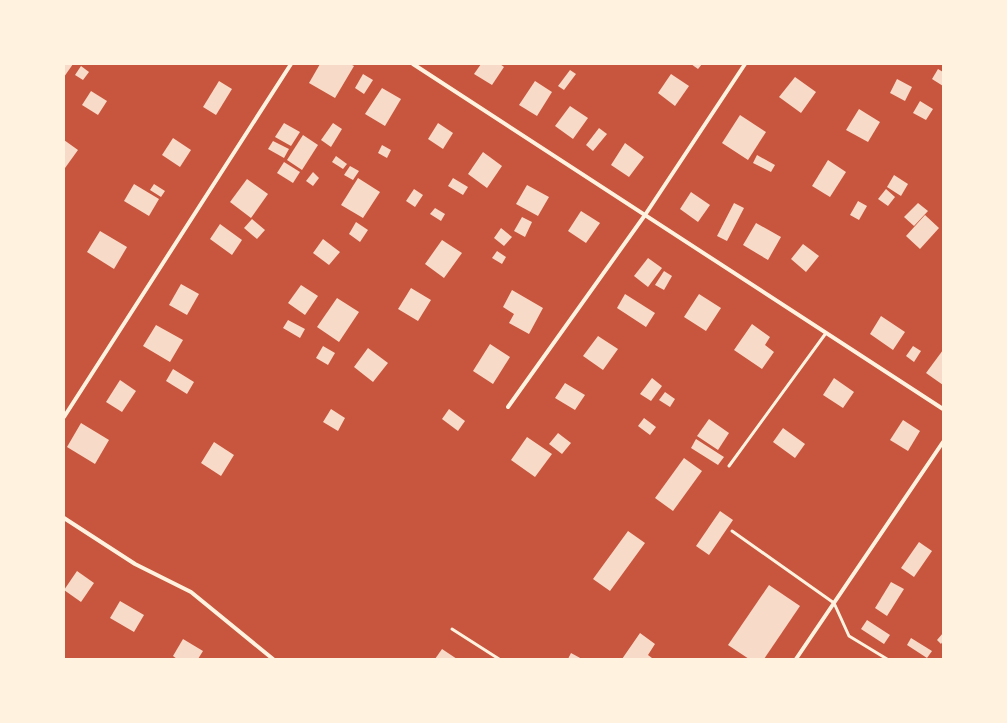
<svg xmlns="http://www.w3.org/2000/svg" width="1007" height="723" viewBox="0 0 1007 723" font-family="'PT Sans',sans-serif">
  <rect width="100%" height="100%" fill="#c8553d"/>
  <g fill="#f7dbc8">
    <path d="M64,64H73L64,77Z"/>
    <path d="M320,64H350L354,66L335,98L309,83Z"/>
    <path d="M481,64H500L504,67L492,85L474,74Z"/>
    <path d="M691,64H702L698,69Z"/>
    <path d="M81,66L89,72L83,80L75,75Z"/>
    <path d="M938,69L943,72V86L932,79Z"/>
    <path d="M570,70L576,74L564,90L558,86Z"/>
    <path d="M363,74L373,80L364,94L355,88Z"/>
    <path d="M671,74L689,86L675,106L658,93Z"/>
    <path d="M795,77L816,92L801,113L779,97Z"/>
    <path d="M897,79L912,87L905,101L890,93Z"/>
    <path d="M219,81L232,89L216,115L203,107Z"/>
    <path d="M535,81L552,92L537,116L519,105Z"/>
    <path d="M382,88L401,99L385,126L365,114Z"/>
    <path d="M91,91L107,101L98,115L82,105Z"/>
    <path d="M920,101L933,109L926,120L913,113Z"/>
    <path d="M570,106L588,118L573,139L555,126Z"/>
    <path d="M859,109L880,122L868,142L846,130Z"/>
    <path d="M740,115L766,132L748,160L722,143Z"/>
    <path d="M284,123L300,132L291,146L275,137Z"/>
    <path d="M333,123L342,129L331,147L321,140Z"/>
    <path d="M438,123L453,133L443,149L428,139Z"/>
    <path d="M599,128L607,134L593,151L586,145Z"/>
    <path d="M303,135L318,145L302,170L287,160Z"/>
    <path d="M173,138L191,150L180,167L162,155Z"/>
    <path d="M64,140L78,150L65,168L64,167Z"/>
    <path d="M273,141L289,149L284,158L268,149Z"/>
    <path d="M625,143L644,157L629,177L611,165Z"/>
    <path d="M382,145L391,150L387,158L378,153Z"/>
    <path d="M483,152L502,166L487,188L468,174Z"/>
    <path d="M757,155L775,165L771,172L753,163Z"/>
    <path d="M336,156L347,164L343,169L332,162Z"/>
    <path d="M828,160L846,172L830,197L812,186Z"/>
    <path d="M284,162L300,172L293,183L277,173Z"/>
    <path d="M350,166L359,171L353,180L344,175Z"/>
    <path d="M313,172L319,178L313,186L306,181Z"/>
    <path d="M894,175L908,184L901,196L887,187Z"/>
    <path d="M358,178L380,192L363,218L341,205Z"/>
    <path d="M453,178L468,187L463,195L448,186Z"/>
    <path d="M247,179L268,194L251,218L230,202Z"/>
    <path d="M134,184L159,199L149,216L124,201Z"/>
    <path d="M154,184L165,191L161,197L150,190Z"/>
    <path d="M527,185L549,197L538,216L516,204Z"/>
    <path d="M414,189L423,195L415,207L406,201Z"/>
    <path d="M886,189L895,197L888,206L878,199Z"/>
    <path d="M691,192L710,205L698,222L680,209Z"/>
    <path d="M858,201L867,206L859,220L850,215Z"/>
    <path d="M734,203L744,208L727,241L717,236Z"/>
    <path d="M918,203L928,211L914,226L904,217Z"/>
    <path d="M435,208L445,214L441,221L430,214Z"/>
    <path d="M581,211L600,223L586,243L568,231Z"/>
    <path d="M925,215L939,228L920,249L906,236Z"/>
    <path d="M522,217L532,222L525,237L514,231Z"/>
    <path d="M252,219L265,230L257,239L244,228Z"/>
    <path d="M356,222L368,230L360,242L349,234Z"/>
    <path d="M756,223L781,237L768,260L743,245Z"/>
    <path d="M220,224L242,240L232,255L210,239Z"/>
    <path d="M501,228L512,237L504,246L494,238Z"/>
    <path d="M100,231L127,247L114,269L87,252Z"/>
    <path d="M323,239L340,252L329,265L313,253Z"/>
    <path d="M442,240L462,253L444,278L425,264Z"/>
    <path d="M803,244L819,256L806,272L791,259Z"/>
    <path d="M497,251L506,257L502,264L492,258Z"/>
    <path d="M648,258L662,268L648,287L634,276Z"/>
    <path d="M664,271L672,276L664,290L655,285Z"/>
    <path d="M181,284L199,294L187,315L169,305Z"/>
    <path d="M301,285L318,296L305,315L288,303Z"/>
    <path d="M411,288L431,300L418,321L398,309Z"/>
    <path d="M512,290L543,308L529,334L509,323L514,314L503,307Z"/>
    <path d="M625,294L655,313L646,327L617,308Z"/>
    <path d="M699,294L721,308L706,331L684,317Z"/>
    <path d="M337,298L359,312L339,342L317,327Z"/>
    <path d="M881,316L905,332L893,350L870,334Z"/>
    <path d="M288,320L305,329L300,338L283,328Z"/>
    <path d="M752,324L770,337L765,345L774,352L762,369L734,350Z"/>
    <path d="M156,325L183,340L170,362L143,346Z"/>
    <path d="M598,336L618,349L603,370L583,356Z"/>
    <path d="M490,344L510,357L493,384L473,371Z"/>
    <path d="M323,346L335,353L328,365L316,358Z"/>
    <path d="M913,346L921,351L914,362L906,356Z"/>
    <path d="M368,348L388,363L373,382L354,367Z"/>
    <path d="M943,350V385L926,373Z"/>
    <path d="M173,369L194,382L187,394L166,381Z"/>
    <path d="M652,378L662,386L651,401L640,394Z"/>
    <path d="M834,378L854,392L843,408L823,395Z"/>
    <path d="M120,380L136,391L122,412L106,402Z"/>
    <path d="M565,383L585,395L575,410L555,398Z"/>
    <path d="M665,392L675,399L670,407L659,400Z"/>
    <path d="M331,409L345,418L338,431L323,422Z"/>
    <path d="M449,409L465,421L458,431L442,419Z"/>
    <path d="M644,418L656,427L650,435L638,426Z"/>
    <path d="M709,419L729,433L718,450L697,436Z"/>
    <path d="M903,420L920,431L908,451L890,440Z"/>
    <path d="M81,423L109,440L95,464L67,447Z"/>
    <path d="M783,428L805,444L795,458L773,442Z"/>
    <path d="M558,433L571,443L562,454L549,444Z"/>
    <path d="M527,437L552,454L535,477L511,460Z"/>
    <path d="M696,439L724,457L718,465L691,448Z"/>
    <path d="M214,442L234,455L221,476L201,463Z"/>
    <path d="M684,458L702,471L673,511L655,498Z"/>
    <path d="M720,511L733,520L709,555L696,546Z"/>
    <path d="M628,531L645,543L610,591L593,579Z"/>
    <path d="M919,542L932,551L914,577L901,568Z"/>
    <path d="M77,571L94,583L81,602L64,590Z"/>
    <path d="M891,582L904,589L887,616L875,608Z"/>
    <path d="M769,585L800,606L764,659H749L728,645Z"/>
    <path d="M120,601L144,615L134,632L110,618Z"/>
    <path d="M867,620L890,635L884,644L861,629Z"/>
    <path d="M640,633L655,644L648,655L652,658L651,659H622Z"/>
    <path d="M943,633V641L941,644L937,640Z"/>
    <path d="M911,638L932,651L927,658L907,645Z"/>
    <path d="M183,639L203,651L198,659H177L173,656Z"/>
    <path d="M442,649L457,659H435Z"/>
    <path d="M571,653L582,659H568Z"/>
  </g>
  <g fill="none" stroke-linecap="round" stroke-linejoin="round">
    <g stroke="#fff3e0" stroke-width="3">
      <path d="M729,466L826,333"/>
      <path d="M732,531L834,603L849,636L887,659"/>
      <path d="M452,629L499,659"/>
    </g>
    <g stroke="#fff3e0" stroke-width="4">
      <path d="M413,64L943,409"/>
      <path d="M508,407L645,215L745,64"/>
      <path d="M64,417L291,64"/>
      <path d="M64,518L135,564L191,592L273,659"/>
      <path d="M796,659L943,442"/>
    </g>
  </g>
  <rect width="1007" height="723" fill="none" stroke="#fff3e0" stroke-width="130"/>
</svg>
